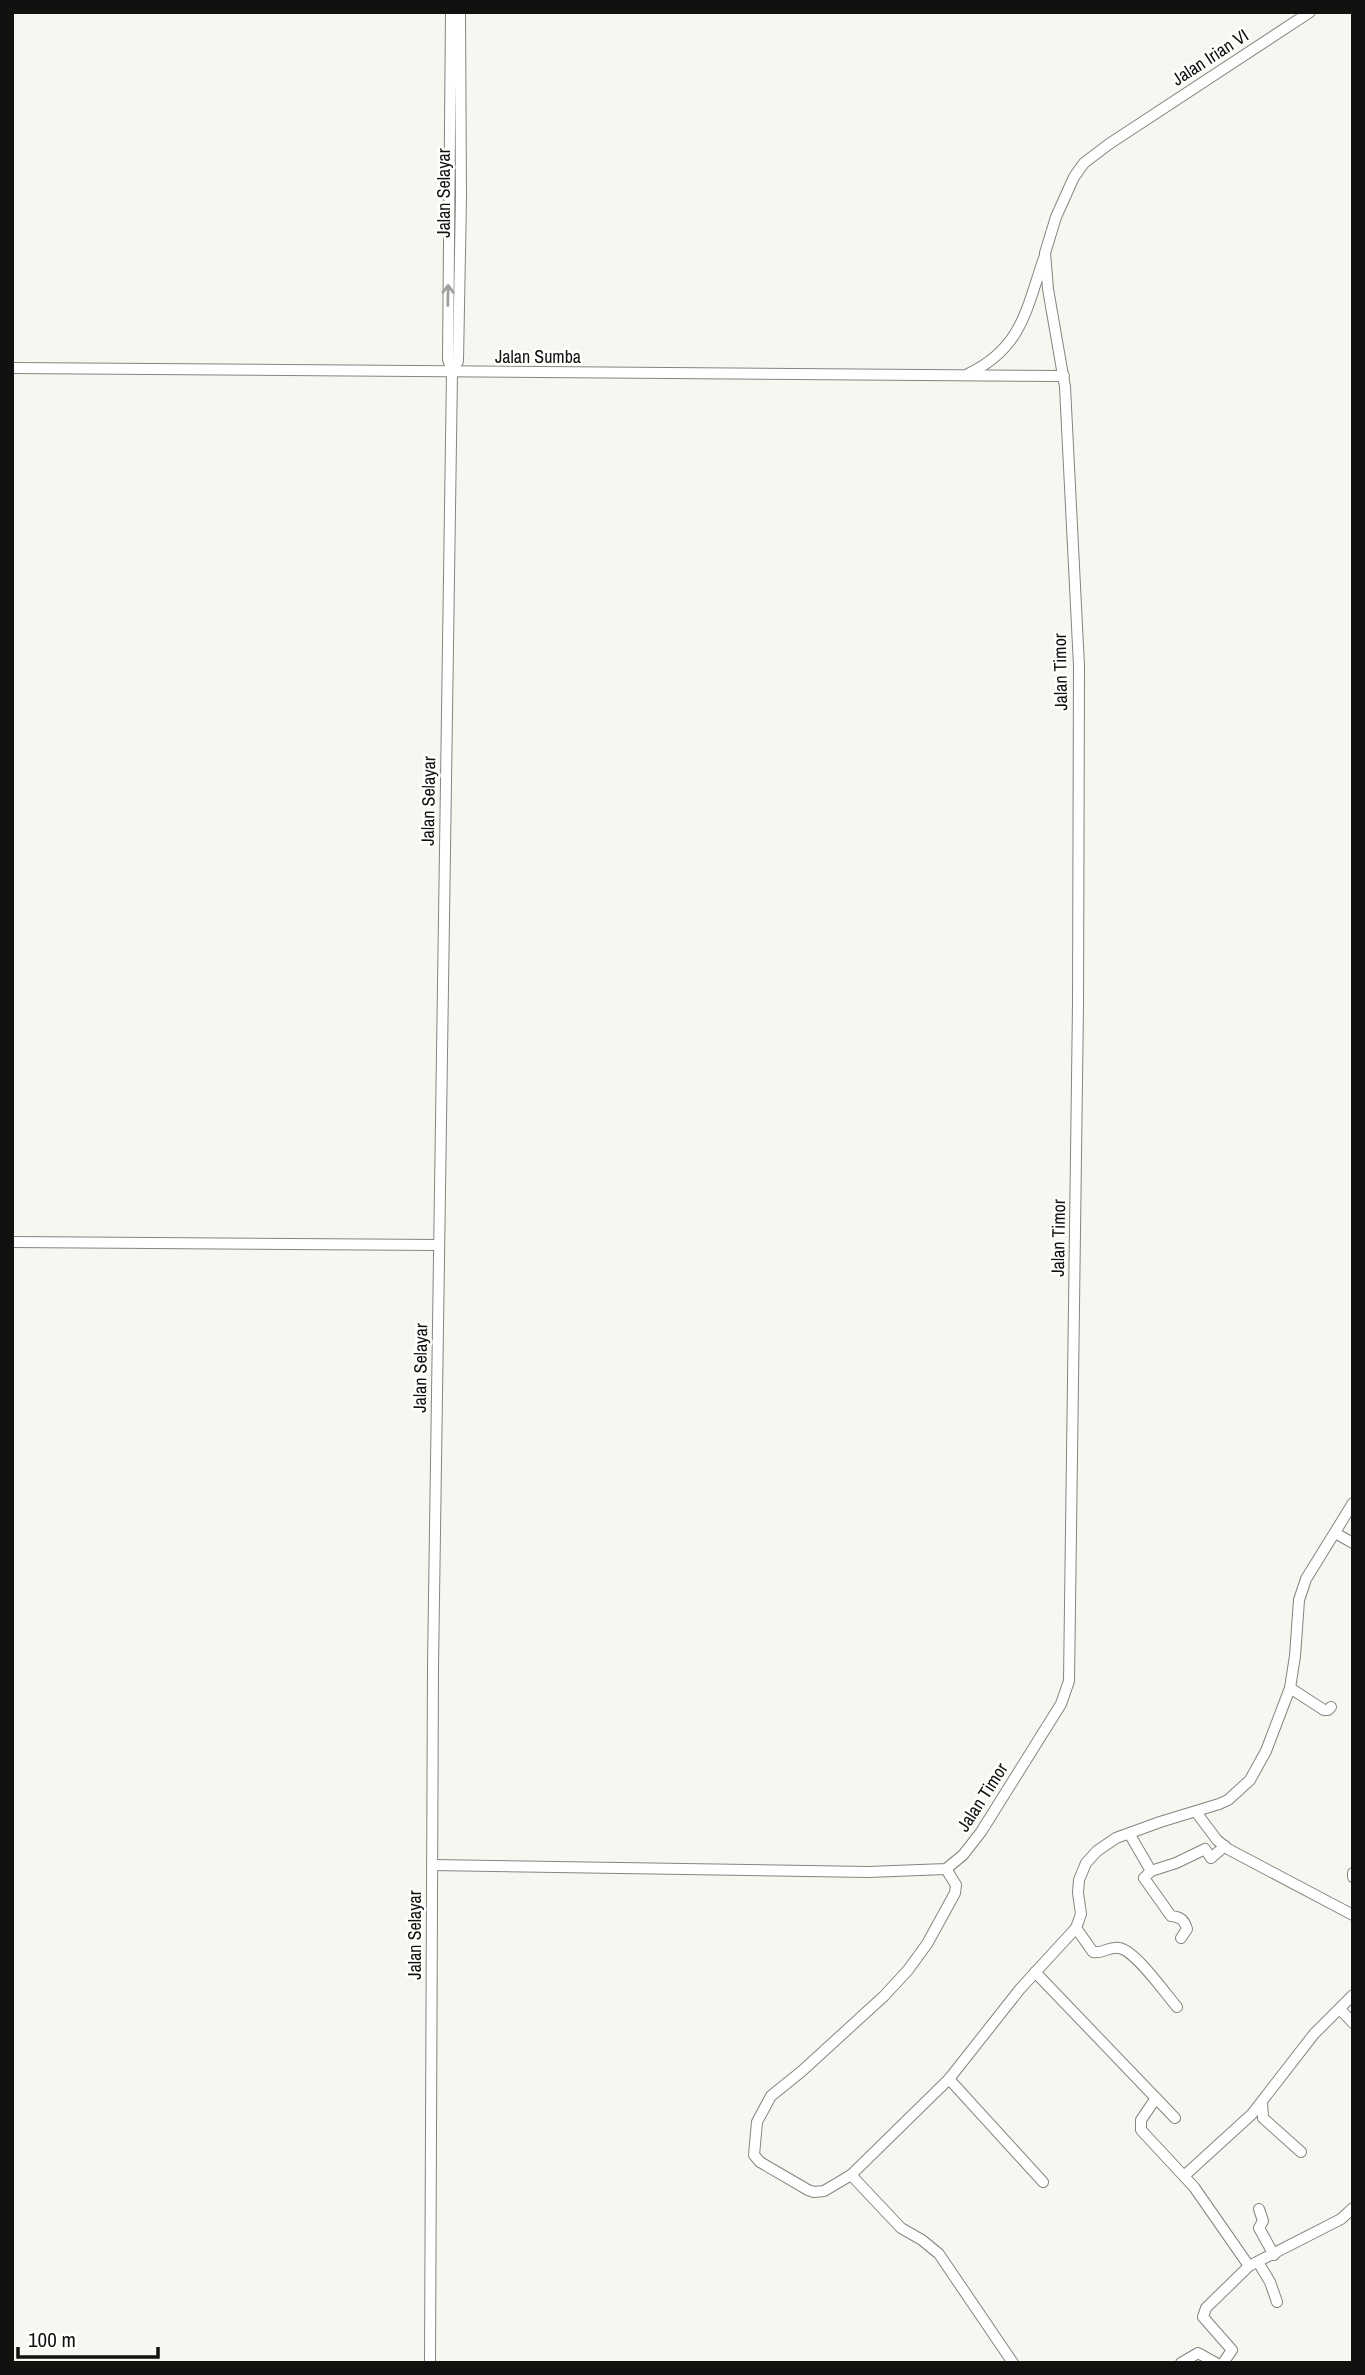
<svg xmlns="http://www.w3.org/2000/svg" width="1365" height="2375" viewBox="0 0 1365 2375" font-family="'Archivo Narrow',sans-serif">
  <rect width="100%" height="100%" fill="#f7f7f1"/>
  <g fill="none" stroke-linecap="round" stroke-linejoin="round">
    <g stroke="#858580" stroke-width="12">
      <g id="street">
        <path d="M451,12L448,359L452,373L458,361L461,198L460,12"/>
        <path d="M12,368L1064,376"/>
        <path d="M968,374C1022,348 1026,310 1044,258"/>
        <path d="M12,1242L439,1245"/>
        <path d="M1335,1533L1353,1543"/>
        <path d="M1290,1688L1324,1710H1328L1331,1707"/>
        <path d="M1196,1812L1217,1840L1228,1849L1353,1915"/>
        <path d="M1130,1835L1151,1871L1144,1878L1171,1916C1180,1917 1184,1919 1187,1929L1181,1938"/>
        <path d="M432,1865L868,1872L946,1869L963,1855L981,1832L1061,1704L1069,1681L1078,1005L1079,666L1065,387L1048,289L1045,253L1056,217L1074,177L1084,163L1109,144L1310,12"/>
        <path d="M946,1869L956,1885L955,1893L927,1944L908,1970L884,1996L802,2071L771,2096L757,2122L754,2155L760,2162L808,2190L814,2192L824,2191L851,2175L949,2079L1020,1989L1076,1928L1081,1914L1078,1893L1079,1880L1086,1863L1097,1851L1116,1838L1160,1822L1219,1804L1228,1800L1250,1780L1266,1751L1290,1688L1295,1656L1299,1600L1306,1579L1353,1503"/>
        <path d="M1151,1871L1176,1863L1205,1849L1211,1858L1225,1846"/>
        <path d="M1353,1873V1877"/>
        <path d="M1076,1928L1093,1952C1103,1954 1109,1946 1119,1948C1135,1950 1165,1993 1177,2007"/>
        <path d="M1035,1972L1175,2118"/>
        <path d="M1340,2009L1353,2023"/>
        <path d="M949,2079L1043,2182"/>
        <path d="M1156,2098L1141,2120V2130L1194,2187L1249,2266"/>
        <path d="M1262,2102L1263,2118L1301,2152"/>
        <path d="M851,2175L901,2228L922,2240L939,2254L1013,2363"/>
        <path d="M1184,2176L1252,2114L1314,2034L1353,1995"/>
        <path d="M1259,2209L1263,2221L1259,2228L1274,2255"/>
        <path d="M1258,2262L1270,2282L1277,2302"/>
        <path d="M430,2363L433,1667L452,373"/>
        <path d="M1181,2363L1198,2353L1216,2363"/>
        <path d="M1223,2363L1232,2350L1203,2317L1206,2308L1249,2266L1341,2219L1353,2208"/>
      </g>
    </g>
    <use href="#street" stroke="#fff" stroke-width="10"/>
  </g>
  <defs><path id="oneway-shaft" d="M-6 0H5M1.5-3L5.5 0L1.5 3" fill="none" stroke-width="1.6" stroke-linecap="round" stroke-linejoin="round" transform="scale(1.75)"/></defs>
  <use stroke="#a0a09f" href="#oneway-shaft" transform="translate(448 295) rotate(-89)"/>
  <g text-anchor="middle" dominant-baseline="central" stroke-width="5" stroke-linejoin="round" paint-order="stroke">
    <g font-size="18" fill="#11110f" stroke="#fffffe">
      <text transform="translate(1210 57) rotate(-33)">Jalan Irian VI</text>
      <text transform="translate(443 193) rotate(-90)">Jalan Selayar</text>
      <text x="538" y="356">Jalan Sumba</text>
      <text transform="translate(1060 672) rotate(-91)">Jalan Timor</text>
      <text transform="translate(428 801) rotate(-89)">Jalan Selayar</text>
      <text transform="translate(1058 1238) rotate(-89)">Jalan Timor</text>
      <text transform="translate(420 1368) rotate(-89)">Jalan Selayar</text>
      <text transform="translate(982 1797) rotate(-57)">Jalan Timor</text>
      <text transform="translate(414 1935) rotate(-90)">Jalan Selayar</text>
    </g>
  </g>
  <rect width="1365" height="2375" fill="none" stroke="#11110f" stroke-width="28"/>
  <path d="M18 2347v10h140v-10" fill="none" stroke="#11110f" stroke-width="3.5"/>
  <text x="28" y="2347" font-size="21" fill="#11110f" stroke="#fffffe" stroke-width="5" paint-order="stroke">100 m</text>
</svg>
